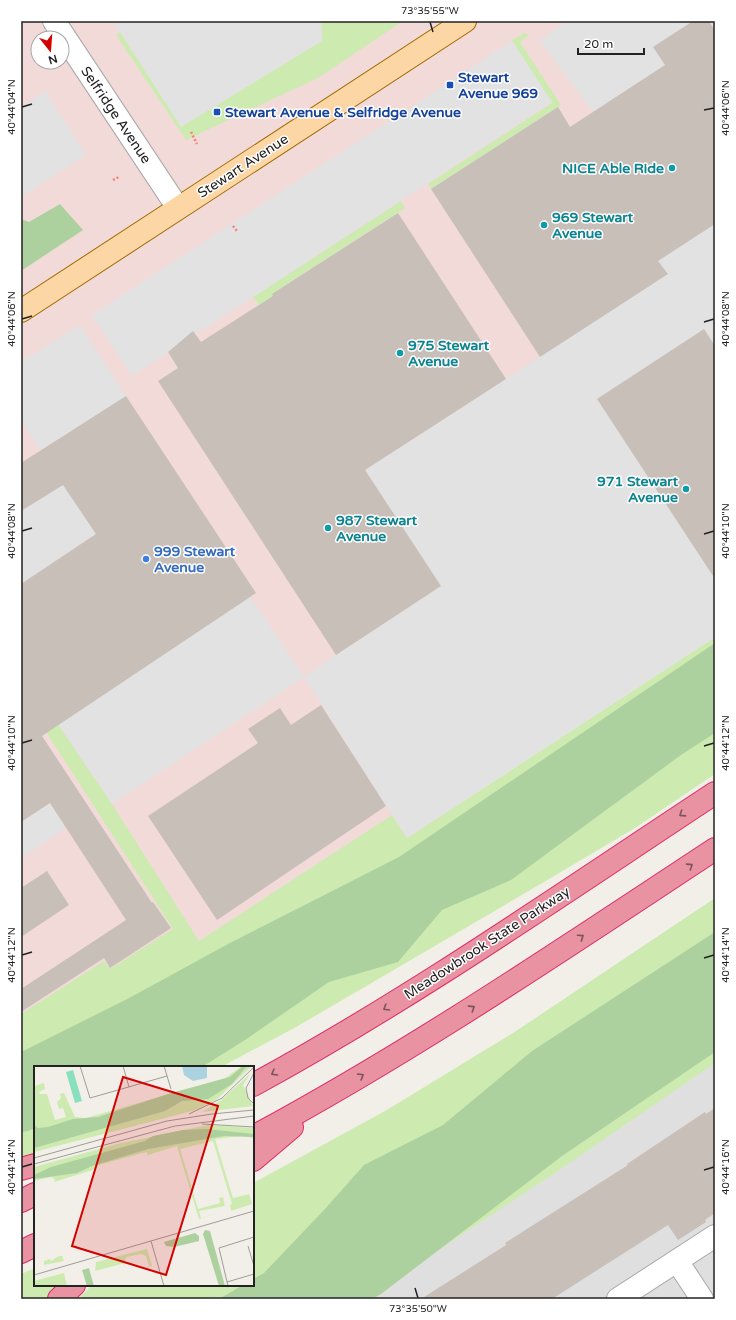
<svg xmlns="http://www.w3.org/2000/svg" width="736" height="1320" viewBox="0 0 736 1320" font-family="'Varela Round',sans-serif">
  <rect width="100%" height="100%" fill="#f2efe9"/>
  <path fill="#e0dfdf" d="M715,1043V1299H331Z"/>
  <path fill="#f2dad9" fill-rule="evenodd" d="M21,21H715V625L391,852L21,1040ZM38,38H62V62H38Z"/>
  <g fill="#cdebb0">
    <path d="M139,21L322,41L321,21H403L318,78L186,140L116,35Z"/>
    <path d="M524,33L529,35L520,42L561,105L431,189L428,184L552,103L520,53L392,131L517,48L512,40Z"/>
    <path d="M401,201L405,208L272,294L294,328L281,335L253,297Z"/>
    <path d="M715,637V774L635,828L544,882L298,1026L221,1067H35V1158L21,1163V1014L104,961L110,969L173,929L21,693V670L112,804L199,941L392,815L407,838Z"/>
    <path d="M715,898V1063L561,1169L364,1299H78L92,1285H253V1183L385,1111L516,1031Z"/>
    <path d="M35,1268V1285H62L47,1299H21V1274Z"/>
  </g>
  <g fill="#add19e">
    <path d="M60,204L83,230L21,271V219L29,222Z"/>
    <path d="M715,643V733L681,755L511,880L442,910L398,962L329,982L245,1040L202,1067H35V1128L28,1131L21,1132V1052L131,997L228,944L399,857Z"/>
    <path d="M715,932V1052L562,1156L381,1294L372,1299H219L243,1285H253V1279L264,1273L324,1210L364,1165L443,1125L532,1051Z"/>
  </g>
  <g fill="#e2e2e2">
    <path d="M113,21H321L322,41L181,127Z"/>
    <path d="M568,21H693L653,47L665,65L593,112L539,40Z"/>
    <path d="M512,41L552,102L132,376L92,315Z"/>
    <path d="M45,91L86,155L21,197V107Z"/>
    <path d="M715,224V346L704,329L715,579V637L407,838L304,677L112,804L58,724L250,596L304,677L336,655L441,586L365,470L668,274L657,260Z"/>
    <path d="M80,325L126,396L41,451L21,420V362Z"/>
    <path d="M63,484L96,534L21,584V512Z"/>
    <path d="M50,803L66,828L21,858V822Z"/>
  </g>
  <g fill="#c7bfb8">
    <path d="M693,21H709L715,31V224L658,261L668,274L540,357L431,189L558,107L570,127L665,65L653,47Z"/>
    <path d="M398,213L506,379L365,470L441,586L336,655L158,381L178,368L168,352L193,331L201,342L273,296L272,294Z"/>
    <path d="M704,329L715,346V579L597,399Z"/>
    <path d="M126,396L256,593L42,736L152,903L153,902L171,928L110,968L104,958L21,1012V989L126,920L50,803L21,822V584L96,534L63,485L21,511V463Z"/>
    <path d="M321,705L386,806L217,920L148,816L258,743L248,729L280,708L291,725Z"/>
    <path d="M47,871L69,905L21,937V888Z"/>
    <path d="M715,1108V1213L705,1220L706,1222L678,1240L668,1225L552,1299H421L506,1245L505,1243L628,1165L627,1164L705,1112L706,1114Z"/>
  </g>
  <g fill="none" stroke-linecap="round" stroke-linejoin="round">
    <g stroke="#a9a9a9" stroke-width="24">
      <g id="minor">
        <path d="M54,21L178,208"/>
        <path d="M677,1261L702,1299"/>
        <path d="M618,1299L715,1236"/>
      </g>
    </g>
    <g stroke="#a06b00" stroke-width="24">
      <path id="major" d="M21,311L465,21"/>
    </g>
    <g stroke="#dc2a67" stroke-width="24">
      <g id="highway">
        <path d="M253,1085C413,998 563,893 715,793"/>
        <path d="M253,1137C413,1051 563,949 715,849"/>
        <path d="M253,1160L292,1127"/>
        <path d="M21,1169L35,1165"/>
        <path d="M21,1201L35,1194"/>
        <path d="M21,1252L35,1245"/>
        <path d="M59,1299L74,1285"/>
      </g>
    </g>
    <g stroke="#fa8072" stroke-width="2.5" stroke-dasharray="2 2" stroke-linecap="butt">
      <path d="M191,132L197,144"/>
      <path d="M113,180L119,177"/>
      <path d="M233,226L237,231"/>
    </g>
    <use href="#minor" stroke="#fff" stroke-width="22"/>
    <use href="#major" stroke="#fcd6a4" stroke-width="22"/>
    <use href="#highway" stroke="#e892a2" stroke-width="22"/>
  </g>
  <defs><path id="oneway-chevron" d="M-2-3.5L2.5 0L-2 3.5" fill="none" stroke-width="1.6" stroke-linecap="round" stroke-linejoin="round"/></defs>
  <g stroke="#7b545c">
    <use href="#oneway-chevron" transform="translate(682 814) rotate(147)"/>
    <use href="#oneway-chevron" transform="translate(690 866) rotate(-33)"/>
    <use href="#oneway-chevron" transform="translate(581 937) rotate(-34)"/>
    <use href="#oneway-chevron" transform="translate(386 1008) rotate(149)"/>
    <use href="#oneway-chevron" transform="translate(472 1008) rotate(-33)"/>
    <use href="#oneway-chevron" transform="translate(274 1073) rotate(150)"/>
    <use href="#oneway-chevron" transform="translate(361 1076) rotate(-31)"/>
  </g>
  <path fill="none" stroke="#222" stroke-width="1.5" d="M430,22L433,32M22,107L32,104M704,110L714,108M22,319L32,316M704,322L714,319M22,531L32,528M704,534L714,531M22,743L32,740M704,746L714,743M22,955L32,952M704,958L714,955M22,1167L32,1164M704,1170L714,1167M415,1288L418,1298"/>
  <g fill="#1a4fb4" stroke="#fff" stroke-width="1.5">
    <rect x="446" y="81" width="8" height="8" rx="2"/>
    <rect x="213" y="108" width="8" height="8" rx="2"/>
  </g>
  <g fill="#0f9aa8" stroke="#fff" stroke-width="1.5">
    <circle cx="672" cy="168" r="4"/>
    <circle cx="544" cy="225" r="4"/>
    <circle cx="400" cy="353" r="4"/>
    <circle cx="686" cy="489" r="4"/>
    <circle cx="328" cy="528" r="4"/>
  </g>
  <circle fill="#3f7fe0" stroke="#fff" stroke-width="1.5" cx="146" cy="559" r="4"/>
  <g text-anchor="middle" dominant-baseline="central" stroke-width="3" stroke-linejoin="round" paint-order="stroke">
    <g font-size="14" font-weight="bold" fill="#164399" stroke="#fff" text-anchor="start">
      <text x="458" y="77">Stewart<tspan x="458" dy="16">Avenue 969</tspan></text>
      <text x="225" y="112">Stewart Avenue &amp; Selfridge Avenue</text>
    </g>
    <g font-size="14" fill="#222" stroke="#fff">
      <text transform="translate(116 115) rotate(56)">Selfridge Avenue</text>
      <text transform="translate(243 166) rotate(-33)">Stewart Avenue</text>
      <text transform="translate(487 943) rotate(-33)">Meadowbrook State Parkway</text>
    </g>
    <g font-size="14" font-weight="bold" fill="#0d838f" stroke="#fff" text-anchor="start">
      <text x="664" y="168" text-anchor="end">NICE Able Ride</text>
      <text x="552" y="217">969 Stewart<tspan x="552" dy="16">Avenue</tspan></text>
      <text x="408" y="345">975 Stewart<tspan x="408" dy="16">Avenue</tspan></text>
      <text x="678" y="481" text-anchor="end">971 Stewart<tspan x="678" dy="16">Avenue</tspan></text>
      <text x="336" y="520">987 Stewart<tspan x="336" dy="16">Avenue</tspan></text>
    </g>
    <g font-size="14" font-weight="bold" fill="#366cbe" stroke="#fff" text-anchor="start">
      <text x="154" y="551">999 Stewart<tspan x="154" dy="16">Avenue</tspan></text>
    </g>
  </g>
  <g transform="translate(34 1066)">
    <rect width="220" height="220" fill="#f2efe9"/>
    <path d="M208,0H218L183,33L162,44L0,86V20L10,17L11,23L5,26L6,28H13L21,54L32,51L29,42L25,43L23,36L27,32L26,28L30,27L41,51L52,52L191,12ZM217,7L209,19L219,40L168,46L186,35ZM174,59L220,62V72L208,70L181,73L199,132L215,128L218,138L197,145L196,139L198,138L179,75L146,83L164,143L186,137L185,132L189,131L191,140L165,145L167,152L192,144L165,153L143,80L114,89L112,86L61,100L62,103L20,116L21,113L17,111L0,115V101L83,78ZM113,183L118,200L112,201L115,200L112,190L107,188L92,191L91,197L61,205L62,196ZM25,190H28L30,195L10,199V195L16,193L17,195ZM30,207L33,220H0V215Z" fill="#cdebb0"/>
    <path d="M209,0H213L198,18L174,33L148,35L131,45L0,82V59L4,62L14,61L39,53L64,51L134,28L196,11ZM173,63L220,68V71L190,70L114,83L58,100L43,107L0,113V109L17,101L111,75L119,70L149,64ZM171,164L176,165L191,220H185L169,168ZM161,167L165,170V175L140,181L132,180L130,176ZM55,202L56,206L60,220H53L48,204Z" fill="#add19e"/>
    <path d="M39,4L48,35L41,37L32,6Z" fill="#88e0be"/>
    <path d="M148,0H173V12L159,15L150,9Z" fill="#aad3df"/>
    <path fill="none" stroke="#9f9d99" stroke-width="1" d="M46,0L56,32L133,10M89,0L95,21M130,0L137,23M220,7L212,22L214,32L220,38M155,48L188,32L220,1M168,58L220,61M0,92L133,55L178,48L220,44M0,98L141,60L220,50M117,175L130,220M214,180L220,200M0,209L220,145M193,216L220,208M194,220L185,182L220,171"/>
    <path fill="#d40000" fill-opacity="0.15" stroke="#d40000" stroke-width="2" d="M89,11L184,40L132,209L38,180Z"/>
    <rect width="220" height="220" fill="none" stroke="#222" stroke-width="2"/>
  </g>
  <rect width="736" height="1320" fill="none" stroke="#ffffff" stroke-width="44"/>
  <g transform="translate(50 50) rotate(163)"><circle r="19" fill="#ffffff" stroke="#a7a7a7"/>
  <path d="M0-3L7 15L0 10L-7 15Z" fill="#d40000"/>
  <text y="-6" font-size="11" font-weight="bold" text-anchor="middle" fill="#222222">N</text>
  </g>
  <path d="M578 48v6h66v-6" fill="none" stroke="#222222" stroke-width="2"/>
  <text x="584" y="48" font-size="12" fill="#222222" stroke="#ffffff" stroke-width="3" paint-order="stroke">20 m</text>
  <rect x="22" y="22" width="692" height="1276" fill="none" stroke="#222" stroke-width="1.5"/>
  <g font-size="10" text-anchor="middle" fill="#222">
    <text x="430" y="14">73°35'55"W</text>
    <text transform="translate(11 107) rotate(-90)" y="4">40°44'04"N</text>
    <text transform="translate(725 108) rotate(-90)" y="4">40°44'06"N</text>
    <text transform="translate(11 319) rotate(-90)" y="4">40°44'06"N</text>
    <text transform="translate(725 319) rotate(-90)" y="4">40°44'08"N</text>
    <text transform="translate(11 531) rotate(-90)" y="4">40°44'08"N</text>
    <text transform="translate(725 531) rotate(-90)" y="4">40°44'10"N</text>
    <text transform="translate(11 743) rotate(-90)" y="4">40°44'10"N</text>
    <text transform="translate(725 743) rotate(-90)" y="4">40°44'12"N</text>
    <text transform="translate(11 955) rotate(-90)" y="4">40°44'12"N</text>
    <text transform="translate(725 955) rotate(-90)" y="4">40°44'14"N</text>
    <text transform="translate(11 1167) rotate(-90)" y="4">40°44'14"N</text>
    <text transform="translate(725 1167) rotate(-90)" y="4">40°44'16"N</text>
    <text x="418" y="1312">73°35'50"W</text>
  </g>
</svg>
